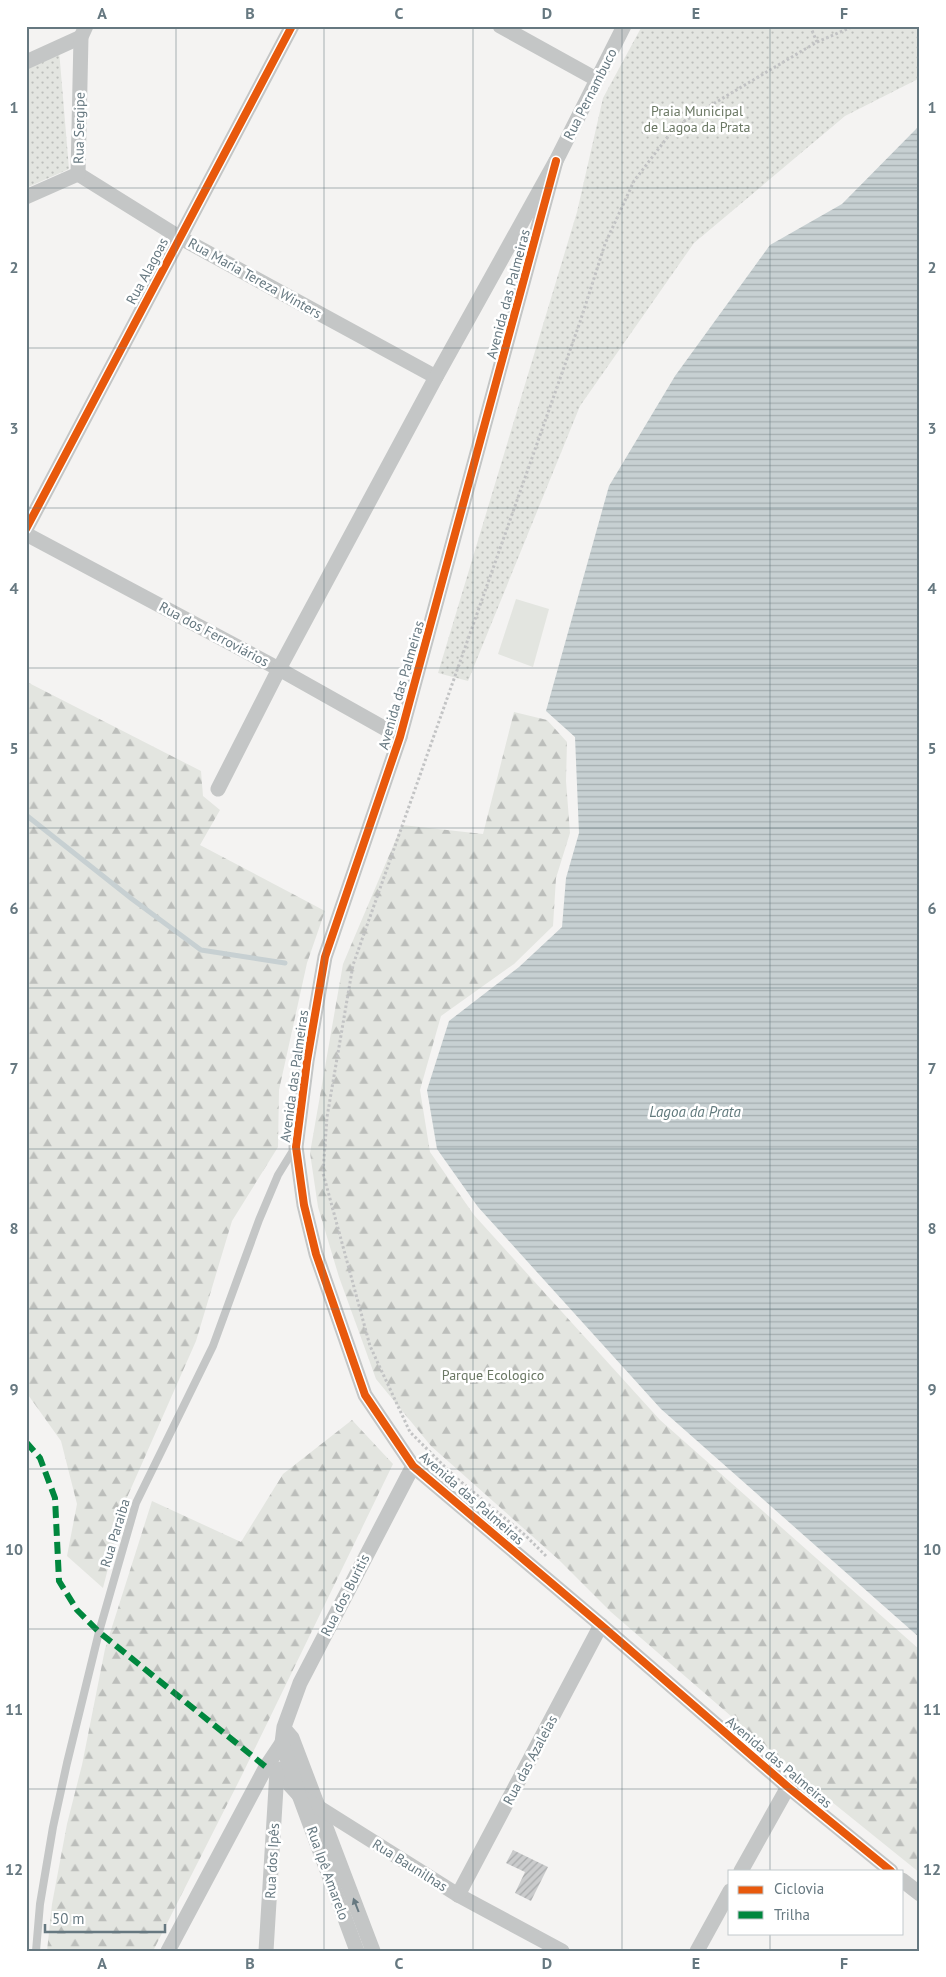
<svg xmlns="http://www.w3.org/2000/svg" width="946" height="1977" viewBox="0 0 946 1977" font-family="'PT Sans',sans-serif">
  <defs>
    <pattern id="forest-firs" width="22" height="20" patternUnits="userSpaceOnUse" patternTransform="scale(1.25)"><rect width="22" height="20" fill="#e3e5e0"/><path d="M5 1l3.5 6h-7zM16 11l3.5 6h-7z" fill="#bcbebb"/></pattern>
    <pattern id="park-dots" width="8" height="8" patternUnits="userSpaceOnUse" patternTransform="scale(1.25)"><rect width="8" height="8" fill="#e3e5e0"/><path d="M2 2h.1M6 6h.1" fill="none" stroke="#bcbebb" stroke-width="1.8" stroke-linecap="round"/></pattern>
    <pattern id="water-rules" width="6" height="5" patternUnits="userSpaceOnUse" patternTransform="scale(1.25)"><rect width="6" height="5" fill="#c7d0d2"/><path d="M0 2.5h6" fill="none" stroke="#a5aeb0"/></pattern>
    <pattern id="building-hatch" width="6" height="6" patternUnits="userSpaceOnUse" patternTransform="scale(1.25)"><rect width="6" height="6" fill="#cacbcc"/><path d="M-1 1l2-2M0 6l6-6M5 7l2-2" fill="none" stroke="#a8aaab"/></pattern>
  </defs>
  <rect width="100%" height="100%" fill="#f4f3f2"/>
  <path fill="#e3e5e0" d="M516,599L549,609L533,667L498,654Z"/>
  <g fill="url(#forest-firs)">
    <path d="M27,682L201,771L203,796L220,810L200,845L325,911L307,963L279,1090L278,1147L232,1221L196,1341L125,1502L103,1588L67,1556L77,1504L61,1441L26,1392Z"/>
    <path d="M514,712L547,720L567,742L566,781L570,833L556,878L553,926L514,964L441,1016L420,1090L430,1152L474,1215L660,1420L920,1650V1873L801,1777L611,1612L559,1560L431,1446L376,1379L339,1277L318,1207L310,1153L343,964L402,825L483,834Z"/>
    <path d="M352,1420L393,1464L241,1777L153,1951H47L52,1904L67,1824L82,1765L105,1649L152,1501L241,1542L283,1474Z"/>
  </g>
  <g fill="url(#park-dots)">
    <path d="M642,26H920V78L845,116L694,243L580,406L468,681L438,673L577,212L603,98Z"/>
    <path d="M59,50L69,169L26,188V65Z"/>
  </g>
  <path fill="url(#water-rules)" d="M920,125V1638L661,1409L478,1207L437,1149L427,1090L449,1021L519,967L562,927L566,878L579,833L575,737L546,711L609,486L675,376L770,245L842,204Z"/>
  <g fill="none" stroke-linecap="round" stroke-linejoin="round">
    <path stroke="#c7d0d2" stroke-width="5" d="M26,815L132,899L201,950L285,963"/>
  </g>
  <path fill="url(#building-hatch)" d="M513,1850L548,1867L531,1901L515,1893L525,1872L506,1863Z"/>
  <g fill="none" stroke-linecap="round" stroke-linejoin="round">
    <g stroke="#c2c3c4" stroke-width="3" stroke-dasharray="2.5 2.5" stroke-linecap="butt">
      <path d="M817,42L854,26"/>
      <path d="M546,1556L525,1535L454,1476L410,1432L370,1346L323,1173L327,1117L353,965L580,322L605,244L634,181L676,126L817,42L810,26"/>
    </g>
    <path stroke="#c4c6c6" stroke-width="8" d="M36,1951L40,1904L53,1827L67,1763L99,1632L136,1503L213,1346L259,1220L278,1175L294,1149"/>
    <g stroke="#c4c6c6" stroke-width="15">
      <path d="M500,26L596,79"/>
      <path d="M26,62L81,37"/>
      <path d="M556,161L400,737L325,957L307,1061L296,1147L304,1205L316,1254L365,1395L413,1466L601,1625L788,1787L891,1871"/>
      <path d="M78,174L179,237L436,377"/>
      <path d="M26,197L78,174L81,37L86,26"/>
      <path d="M26,529L292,26"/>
      <path d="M26,534L279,669L400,737"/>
      <path d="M218,789L279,669L436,377L556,161L624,26"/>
      <path d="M286,1731L292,1738L373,1951"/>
      <path d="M266,1767L277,1771L299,1795L458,1895L562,1951"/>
      <path d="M741,1871L788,1787"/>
      <path d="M902,1880L920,1894"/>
      <path d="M458,1895L601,1625"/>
      <path d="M168,1951L266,1767L282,1743L288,1740"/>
      <path d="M266,1951L277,1771L280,1769"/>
      <path d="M357,1951L299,1795L282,1743L284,1727L300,1683L413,1466"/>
      <path d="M697,1951L730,1891"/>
    </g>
    <path stroke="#00873e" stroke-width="6" stroke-dasharray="12 6" stroke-linecap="butt" d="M26,1442L40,1458L55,1498L59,1581L77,1610L99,1632L266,1767"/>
    <g stroke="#fff" stroke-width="11">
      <g id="cycleway">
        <path d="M556,161L400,737L325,957L307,1061L296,1147L304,1205L316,1254L365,1395L413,1466L601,1625L788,1787L891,1871"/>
        <path d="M26,529L292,26"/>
      </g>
    </g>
    <use href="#cycleway" stroke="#e8590c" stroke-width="8"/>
  </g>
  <defs><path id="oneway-solid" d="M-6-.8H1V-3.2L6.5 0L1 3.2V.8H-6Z" transform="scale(1.25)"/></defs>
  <use fill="#667880" href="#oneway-solid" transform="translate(356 1905) rotate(-111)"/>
  <path fill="none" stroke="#667880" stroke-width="1" stroke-opacity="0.55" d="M176,26V1951M324,26V1951M473,26V1951M622,26V1951M770,26V1871M26,188H920M26,348H920M26,508H920M26,668H920M26,828H920M26,988H920M26,1149H920M26,1309H920M26,1469H920M26,1629H920M26,1789H920M770,1933V1951"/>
  <g text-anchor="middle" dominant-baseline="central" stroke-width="5" stroke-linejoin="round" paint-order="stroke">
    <g font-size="14" fill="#667880" stroke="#fff">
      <text transform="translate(590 94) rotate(-63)">Rua Pernambuco</text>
      <text transform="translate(79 128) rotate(-89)">Rua Sergipe</text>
      <text transform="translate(147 271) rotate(-62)">Rua Alagoas</text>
      <text transform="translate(255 278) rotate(29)">Rua Maria Tereza Winters</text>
      <text transform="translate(508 294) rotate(-75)">Avenida das Palmeiras</text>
      <text transform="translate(214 634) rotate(28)">Rua dos Ferroviários</text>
      <text transform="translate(401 685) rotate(-74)">Avenida das Palmeiras</text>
      <text transform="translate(294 1076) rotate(-82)">Avenida das Palmeiras</text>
      <text transform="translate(472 1498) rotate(41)">Avenida das Palmeiras</text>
      <text transform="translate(115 1533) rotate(-73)">Rua Paraiba</text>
      <text transform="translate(345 1595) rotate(-63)">Rua dos Buritis</text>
      <text transform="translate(530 1760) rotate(-62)">Rua das Azaleias</text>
      <text transform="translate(779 1762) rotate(40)">Avenida das Palmeiras</text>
      <text transform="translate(272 1861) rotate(-87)">Rua dos Ipês</text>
      <text transform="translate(410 1865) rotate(32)">Rua Baunilhas</text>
      <text transform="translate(328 1873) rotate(70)">Rua Ipê Amarelo</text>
    </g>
    <g font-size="14" fill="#6b7864" stroke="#fff">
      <text x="697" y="111">Praia Municipal<tspan x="697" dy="16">de Lagoa da Prata</tspan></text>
      <text x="493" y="1375">Parque Ecologico</text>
    </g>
    <g font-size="15" font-style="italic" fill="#627a7d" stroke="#fff">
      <text x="695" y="1111">Lagoa da Prata</text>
    </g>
  </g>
  <rect width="946" height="1977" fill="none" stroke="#ffffff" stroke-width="55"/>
  <rect x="728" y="1870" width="175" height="65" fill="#ffffff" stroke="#c2c9cc"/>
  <rect x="738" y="1886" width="25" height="8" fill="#e8590c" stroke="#c2c9cc"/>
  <text x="774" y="1894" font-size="15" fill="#667880">Ciclovia</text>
  <rect x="738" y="1911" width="25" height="8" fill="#00873e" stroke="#c2c9cc"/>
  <text x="774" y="1920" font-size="15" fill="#667880">Trilha</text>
  <path d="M45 1924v8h120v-8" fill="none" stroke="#667880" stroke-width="2.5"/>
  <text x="52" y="1924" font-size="15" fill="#667880" stroke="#ffffff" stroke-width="4" paint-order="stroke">50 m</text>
  <rect x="28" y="28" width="890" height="1922" fill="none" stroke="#667880" stroke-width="2"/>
  <g font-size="16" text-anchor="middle" font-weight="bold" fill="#667880">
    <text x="102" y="19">A</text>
    <text x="250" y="19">B</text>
    <text x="399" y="19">C</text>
    <text x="547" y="19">D</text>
    <text x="696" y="19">E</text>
    <text x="844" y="19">F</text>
    <text x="14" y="113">1</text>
    <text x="932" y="113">1</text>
    <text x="14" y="273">2</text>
    <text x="932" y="273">2</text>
    <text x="14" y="434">3</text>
    <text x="932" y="434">3</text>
    <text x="14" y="594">4</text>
    <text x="932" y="594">4</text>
    <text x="14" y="754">5</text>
    <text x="932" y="754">5</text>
    <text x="14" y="914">6</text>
    <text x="932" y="914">6</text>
    <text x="14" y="1074">7</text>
    <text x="932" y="1074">7</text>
    <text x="14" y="1234">8</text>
    <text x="932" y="1234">8</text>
    <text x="14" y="1395">9</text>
    <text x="932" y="1395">9</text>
    <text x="14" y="1555">10</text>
    <text x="932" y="1555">10</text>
    <text x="14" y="1715">11</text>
    <text x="932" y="1715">11</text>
    <text x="14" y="1875">12</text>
    <text x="932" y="1875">12</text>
    <text x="102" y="1969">A</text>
    <text x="250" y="1969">B</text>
    <text x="399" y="1969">C</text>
    <text x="547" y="1969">D</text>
    <text x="696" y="1969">E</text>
    <text x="844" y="1969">F</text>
  </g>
</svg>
